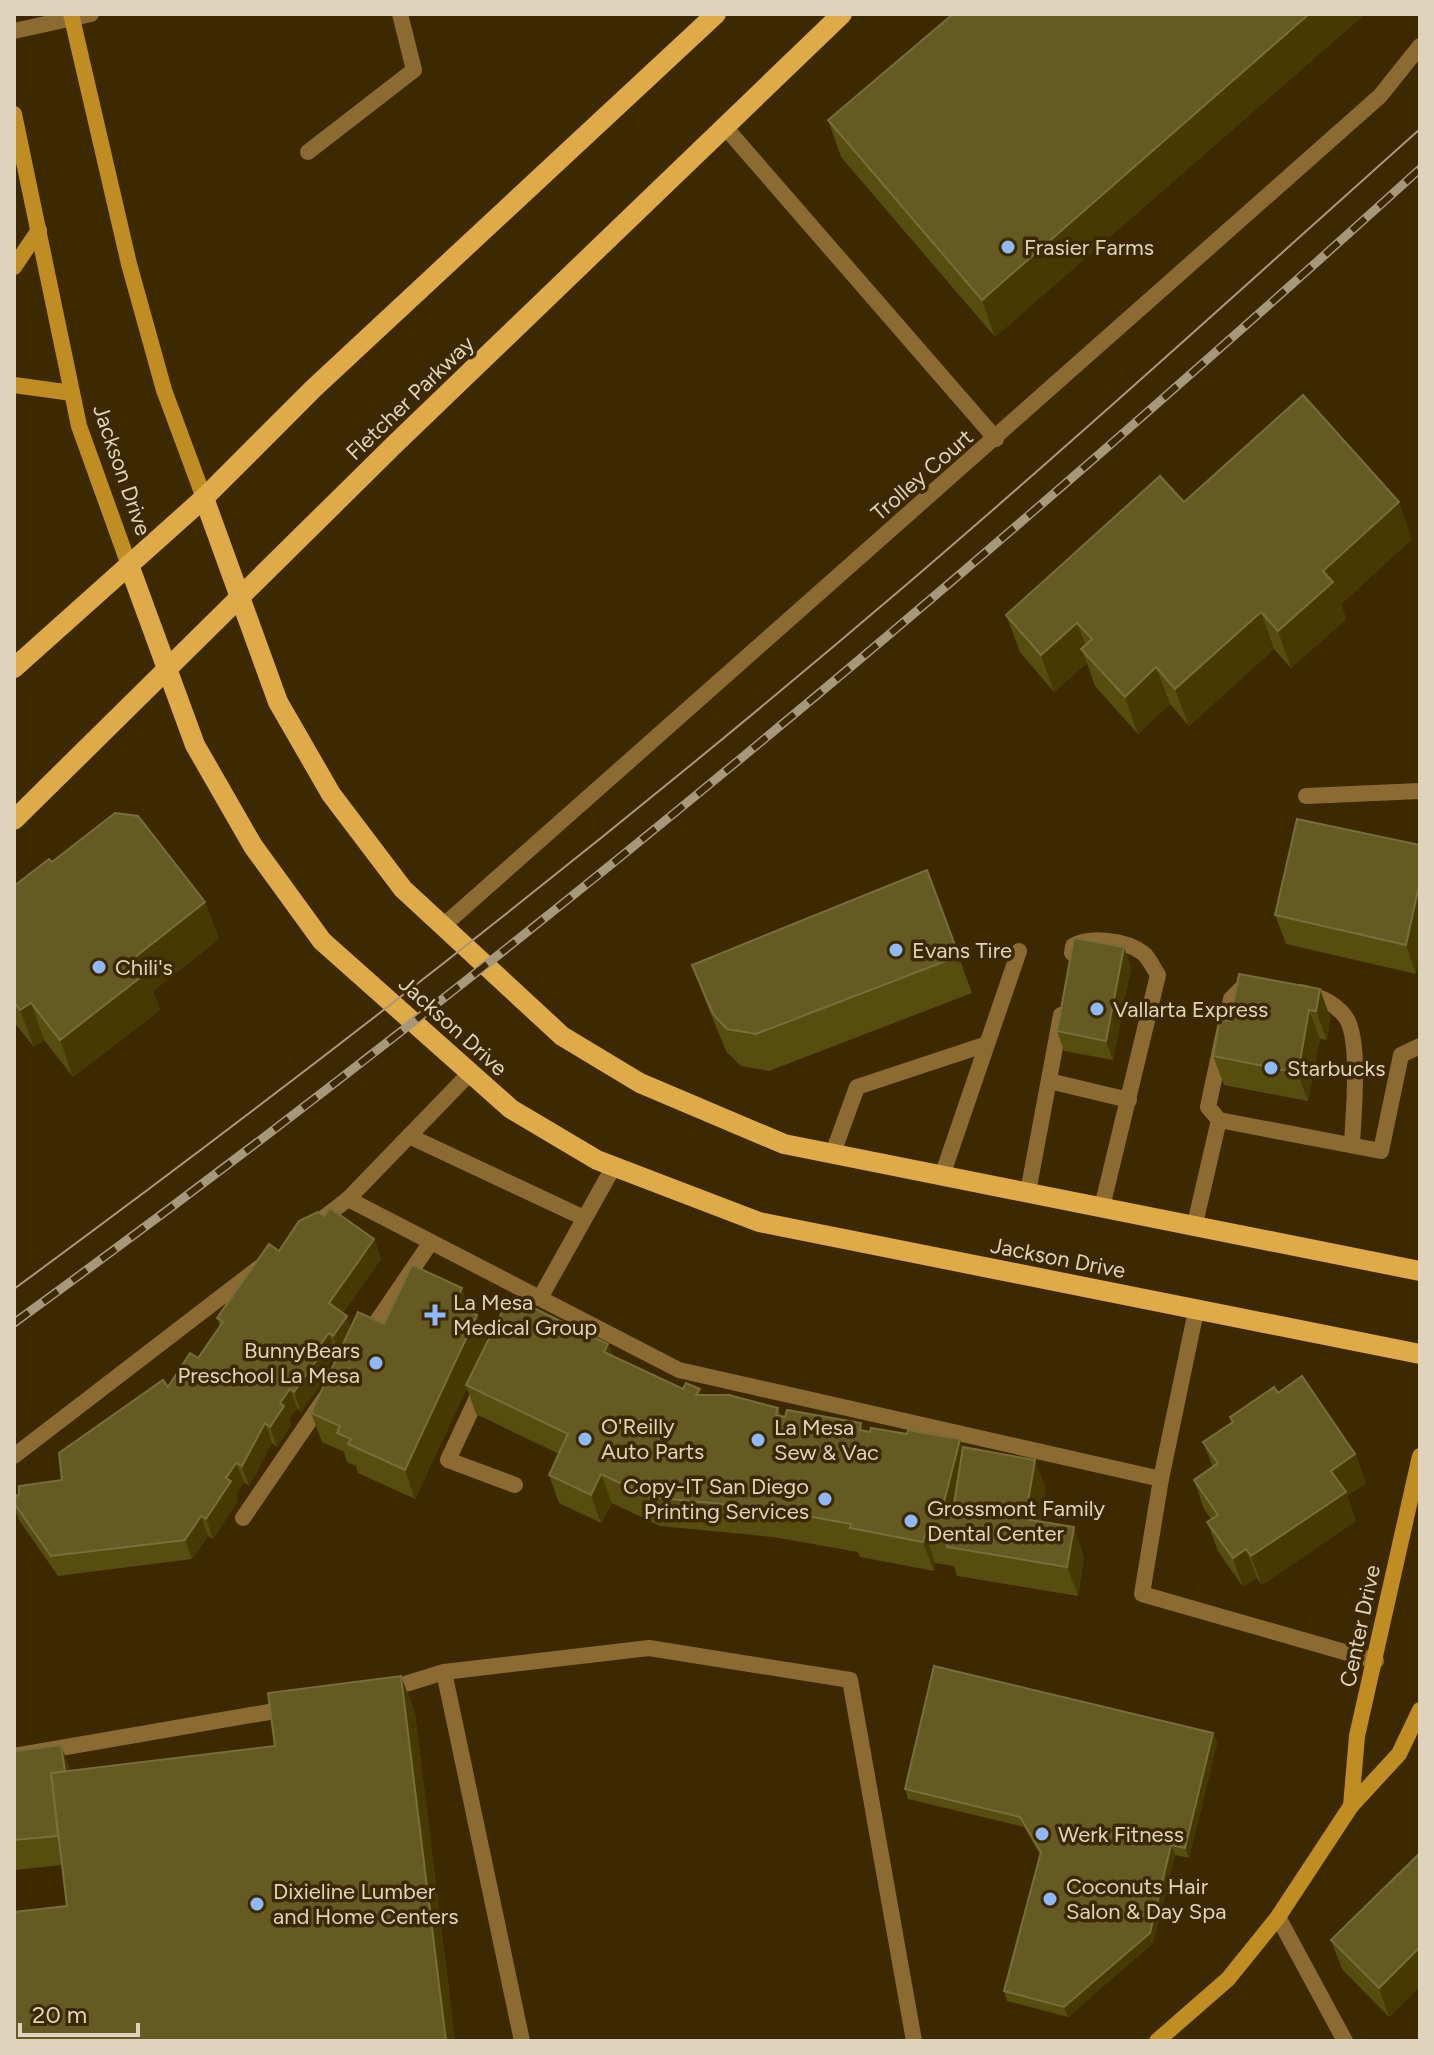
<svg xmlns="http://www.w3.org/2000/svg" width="1434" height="2055" viewBox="0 0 1434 2055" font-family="Figtree,sans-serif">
  <rect width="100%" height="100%" fill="#3d2900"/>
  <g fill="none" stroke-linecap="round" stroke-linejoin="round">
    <g stroke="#8b6b31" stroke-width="16">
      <path d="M725,127L996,439"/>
      <path d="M308,152L414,70L400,14"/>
      <path d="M1306,796L1420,791"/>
      <path d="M1072,953L1073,946C1090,936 1126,940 1143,953C1149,958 1154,969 1158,975L1102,1207"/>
      <path d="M1301,992C1318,996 1332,1001 1344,1015C1362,1035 1353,1117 1352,1145"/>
      <path d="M1049,1081L1129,1100"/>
      <path d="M1219,1120L1208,1107L1231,999L1244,986H1250"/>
      <path d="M409,1136L584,1218"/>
      <path d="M833,1153L857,1087L987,1044"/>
      <path d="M942,1176L1019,951"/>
      <path d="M1028,1192L1061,1015"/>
      <path d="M348,1199L679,1370L1161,1479L1196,1311"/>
      <path d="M317,1223L348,1199L470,1073"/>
      <path d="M1194,1228L1219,1120L1381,1151L1401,1055L1420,1046"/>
      <path d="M540,1298L614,1166"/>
      <path d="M367,1336L431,1242"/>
      <path d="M482,1387L448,1460L515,1485"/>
      <path d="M14,1456L260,1267"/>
      <path d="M1161,1479L1142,1594L1376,1661"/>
      <path d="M243,1518L325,1398"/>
      <path d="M386,1690L444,1672"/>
      <path d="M14,1756L292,1708"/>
      <path d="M1278,1917L1345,2041"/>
      <path d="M522,2041L444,1672L649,1648L850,1680L914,2041"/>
    </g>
    <path stroke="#8b6b31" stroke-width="16" d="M443,926L1380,96L1420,46"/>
    <path stroke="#8b6b31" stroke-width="16" d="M14,31L91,14"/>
    <g stroke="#c08d23" stroke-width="16">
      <path d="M71,14L129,264L164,390L204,498"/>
      <path d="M14,114L79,426L129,565"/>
      <path d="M14,267L39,230"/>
      <path d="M14,385L72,393"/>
      <path d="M1351,1806L1357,1736L1420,1456"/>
      <path d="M1157,2041L1228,1979L1278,1917L1351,1806L1399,1754L1420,1710"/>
    </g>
    <g stroke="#dfab48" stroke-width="20">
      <path d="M204,498L278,702L331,794L403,889L562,1036L640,1083L784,1144L1420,1271"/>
      <path d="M129,565L195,745L253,846L322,941L511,1109L597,1160L759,1222L1420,1354"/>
      <path d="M14,668L204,498L314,388L716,14"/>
      <path d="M14,820L395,444L842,14"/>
    </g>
    <path stroke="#a7987c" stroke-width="2" d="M14,1289C319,1065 618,831 906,585C1080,436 1249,282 1420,129"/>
    <g stroke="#a7987c" stroke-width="9">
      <path id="rail" d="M14,1323C505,967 971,576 1420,169"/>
    </g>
    <use href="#rail" stroke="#3d2900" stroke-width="6" stroke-dasharray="18" stroke-linecap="butt"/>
  </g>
  <g fill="#564d0f">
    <path d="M953,14H1365L995,337L841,157L828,120Z"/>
    <path d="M1184,502L1412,539L1341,604L1346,619L1291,668L1274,649L1189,726L1170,704L1138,734L1095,686L1087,663L1054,692L1020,652L1006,615Z"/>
    <path d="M1420,845L1416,974L1286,944L1275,915Z"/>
    <path d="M52,862L205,902L219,939L153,991L160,1010L73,1077L44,1040L34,1047L14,1022V886Z"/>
    <path d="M927,870L972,993L769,1071L741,1066L726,1051L706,1002L692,965Z"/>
    <path d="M1131,967L1113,1060L1064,1051L1057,1031Z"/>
    <path d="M1320,989L1330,1018L1327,1040L1320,1039L1308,1101L1224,1085L1213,1056L1230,1021Z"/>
    <path d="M324,1216L374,1239L381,1259L343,1313L351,1327L384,1324L470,1311L477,1315L487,1342L608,1344L613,1356L683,1389L702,1395L778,1408L781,1416L870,1432L960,1439L963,1448L1046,1488L1040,1522L1084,1556L1078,1596L957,1576L954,1566L935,1563L934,1571L860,1557L858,1552L773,1537L660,1526L612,1503L601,1523L559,1503L549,1475L559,1454L476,1414L467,1388L415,1499L358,1473L356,1466L347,1462L344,1452L322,1442L311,1413L338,1354L336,1352L328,1365L330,1371L301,1412L297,1408L289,1419L291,1425L277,1447L272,1443L249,1486L244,1482L236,1494L238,1501L213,1539L208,1536L192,1559L58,1576L19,1520L14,1507V1498L62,1480L168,1387L198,1358L220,1326L217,1318L279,1251Z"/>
    <path d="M1278,1393L1355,1454L1366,1483L1347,1496L1356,1521L1262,1585L1257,1578L1243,1587L1218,1551L1207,1522L1211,1519L1204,1509L1194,1480L1213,1467L1203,1442L1232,1423L1230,1417Z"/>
    <path d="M401,1676L415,1713L455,2041H14L67,1906L62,1865L14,1870V1751L70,1771L275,1746Z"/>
    <path d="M1213,1733L1217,1743L1189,1858L1175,1855L1153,1943L1068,2017L1007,2001L1004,1991L1040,1855L1024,1827L908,1799L905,1789Z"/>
    <path d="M1420,1853V1986L1389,2017L1342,1969L1331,1940Z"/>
  </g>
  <g fill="#463901">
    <path d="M1309,14H1365L995,337L982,300Z"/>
    <path d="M1399,502L1412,539L1341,604L1346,619L1291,668L1278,631L1323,571Z"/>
    <path d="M1261,612L1274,649L1189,726L1175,689Z"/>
    <path d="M1077,623L1091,659L1081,649L1087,663L1054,692L1041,655Z"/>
    <path d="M1156,667L1170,704L1138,734L1125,697Z"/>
    <path d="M1420,881V956L1416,974L1406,945Z"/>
    <path d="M205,902L219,939L153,991L160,1010L73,1077L60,1040L134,958Z"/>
    <path d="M1124,947L1131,967L1113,1060L1106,1041Z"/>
    <path d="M1320,989L1330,1018L1327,1040L1316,1011Z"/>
    <path d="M31,1003L44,1040L34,1047L20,1010Z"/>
    <path d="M1309,1010L1320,1039L1308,1101L1298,1073Z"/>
    <path d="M374,1239L381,1259L336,1323L329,1303Z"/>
    <path d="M462,1288L472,1317L454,1304Z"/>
    <path d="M477,1315L487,1343L466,1385L467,1388L415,1499L405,1470Z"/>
    <path d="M347,1316L354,1336L340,1356L333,1336Z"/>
    <path d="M329,1333L336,1352L328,1365L330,1371L301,1412L294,1392L318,1348Z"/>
    <path d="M608,1344L619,1373L604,1352Z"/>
    <path d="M290,1389L297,1408L289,1419L291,1425L277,1447L270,1427L280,1403Z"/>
    <path d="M265,1423L272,1443L249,1486L242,1466Z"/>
    <path d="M960,1439L970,1468L954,1531L944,1502Z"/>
    <path d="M1355,1454L1366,1483L1347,1496L1356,1521L1262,1585L1251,1556L1331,1471Z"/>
    <path d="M1035,1460L1046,1488L1035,1548L1025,1519Z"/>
    <path d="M236,1463L244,1482L236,1494L238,1501L213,1539L206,1519L226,1478Z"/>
    <path d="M601,1474L612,1503L601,1523L591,1495Z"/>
    <path d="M201,1516L208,1536L192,1559L185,1540Z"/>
    <path d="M1074,1527L1084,1556L1078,1596L1067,1567Z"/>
    <path d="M925,1534L935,1563L934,1571L923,1542Z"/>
    <path d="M1246,1549L1257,1578L1243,1587L1233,1558Z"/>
    <path d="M401,1676L415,1713L455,2041H446Z"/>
    <path d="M1213,1733L1217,1743L1189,1858L1185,1848Z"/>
    <path d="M61,1745L72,1774L65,1771Z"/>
    <path d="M1171,1845L1175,1855L1153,1943L1068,2017L1064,2007Z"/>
    <path d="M1420,1947V1986L1389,2017L1379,1988Z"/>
  </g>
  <g fill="#655b22" stroke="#786e3a" stroke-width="2">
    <path d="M953,14H1309L982,300L828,120Z"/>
    <path d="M1303,395L1399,502L1323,571L1333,582L1278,631L1261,612L1175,689L1156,667L1125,697L1081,649L1092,639L1077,623L1041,655L1006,615L1160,476L1184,502Z"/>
    <path d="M115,813L138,816L205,902L134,958L146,973L60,1040L31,1003L20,1010L14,1002V886L49,859L52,862Z"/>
    <path d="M1297,819L1420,845V881L1406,945L1275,915Z"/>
    <path d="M927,870L959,956L756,1034L727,1029L713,1014L692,965Z"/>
    <path d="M1074,938L1124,947L1106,1041L1057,1031Z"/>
    <path d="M1239,974L1320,989L1316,1011L1309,1010L1298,1073L1213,1056L1220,1019L1230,1021Z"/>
    <path d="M330,1208L374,1239L329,1303L347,1316L333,1336L329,1333L318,1348L323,1351L294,1392L290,1389L280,1403L284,1406L270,1427L265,1423L242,1466L236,1463L226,1478L231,1481L206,1519L201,1516L185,1540L51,1556L14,1503V1498L19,1494V1486L62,1480L59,1453L163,1380L168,1387L190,1353L198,1358L223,1322L217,1318L269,1244L279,1251L299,1221L318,1212L324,1216Z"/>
    <path d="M412,1265L462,1288L454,1304L477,1315L405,1470L348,1444L351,1439L337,1433L340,1426L311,1413L358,1312L384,1324Z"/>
    <path d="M513,1298L608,1344L604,1352L683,1389L686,1383L700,1389L696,1395H729L778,1408L776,1415L785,1417L787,1410L861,1423L860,1430L870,1432L871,1428L907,1434L908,1430L960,1439L944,1502L954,1504L963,1447L1035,1460L1025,1519L1074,1527L1067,1567L947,1547L948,1538L925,1534L923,1542L850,1528L851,1524L763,1508L650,1497L601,1474L591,1495L549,1475L568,1434L466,1385L506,1304L509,1305Z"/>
    <path d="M1302,1376L1355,1454L1331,1471L1346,1492L1251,1556L1246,1549L1233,1558L1207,1522L1218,1515L1194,1480L1218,1463L1203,1442L1233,1422L1230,1417L1274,1387L1278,1393Z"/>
    <path d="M934,1666L1213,1733L1185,1848L1171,1845L1150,1933L1064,2007L1004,1991L1041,1852L1020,1817L905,1789Z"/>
    <path d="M401,1676L446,2041H14V1912L67,1906L51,1773L275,1746L268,1693Z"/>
    <path d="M61,1745L65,1771L51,1773L58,1836L14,1840V1751Z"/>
    <path d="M1420,1853V1947L1379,1988L1331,1940Z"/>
  </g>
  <g fill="#8fb8fd" stroke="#3d2900" stroke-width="3">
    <circle cx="1008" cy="247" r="8"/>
    <circle cx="896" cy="950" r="8"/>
    <circle cx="99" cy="967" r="8"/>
    <circle cx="1097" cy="1009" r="8"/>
    <circle cx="1271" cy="1068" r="8"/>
    <path d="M431 1303h8v8h8v8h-8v8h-8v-8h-8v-8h8z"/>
    <circle cx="376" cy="1363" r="8"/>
    <circle cx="585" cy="1439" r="8"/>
    <circle cx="758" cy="1440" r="8"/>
    <circle cx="825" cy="1499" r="8"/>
    <circle cx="911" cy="1521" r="8"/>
    <circle cx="1042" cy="1834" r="8"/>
    <circle cx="1050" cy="1899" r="8"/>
    <circle cx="257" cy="1904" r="8"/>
  </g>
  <g text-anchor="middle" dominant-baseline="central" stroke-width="7" stroke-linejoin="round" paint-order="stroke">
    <g font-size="22" fill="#dfd3be" stroke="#3d2900" text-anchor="start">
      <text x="1024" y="247">Frasier Farms</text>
      <text x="912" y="950">Evans Tire</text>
      <text x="115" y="967">Chili's</text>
      <text x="1113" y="1009">Vallarta Express</text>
      <text x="1287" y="1068">Starbucks</text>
      <text x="453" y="1302">La Mesa<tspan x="453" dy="25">Medical Group</tspan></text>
      <text x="360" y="1350" text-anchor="end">BunnyBears<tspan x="360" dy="25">Preschool La Mesa</tspan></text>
      <text x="601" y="1426">O'Reilly<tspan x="601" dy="25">Auto Parts</tspan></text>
      <text x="774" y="1427">La Mesa<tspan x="774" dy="25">Sew &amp; Vac</tspan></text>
      <text x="809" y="1486" text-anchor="end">Copy-IT San Diego<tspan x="809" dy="25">Printing Services</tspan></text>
      <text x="927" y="1508">Grossmont Family<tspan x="927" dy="25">Dental Center</tspan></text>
      <text x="1058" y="1834">Werk Fitness</text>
      <text x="1066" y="1886">Coconuts Hair<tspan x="1066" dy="25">Salon &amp; Day Spa</tspan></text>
      <text x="273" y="1891">Dixieline Lumber<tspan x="273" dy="25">and Home Centers</tspan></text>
    </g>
    <g font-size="22" fill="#dfd3be" stroke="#3d2900">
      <text transform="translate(410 398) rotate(-44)">Fletcher Parkway</text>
      <text transform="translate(122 470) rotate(71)">Jackson Drive</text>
      <text transform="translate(922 475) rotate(-41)">Trolley Court</text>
      <text transform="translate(453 1026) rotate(42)">Jackson Drive</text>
      <text transform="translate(1058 1258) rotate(11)">Jackson Drive</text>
      <text transform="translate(1360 1626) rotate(-78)">Center Drive</text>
    </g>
  </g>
  <rect width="1434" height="2055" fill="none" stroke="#dfd3be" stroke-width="32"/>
  <path d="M20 2023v12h118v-12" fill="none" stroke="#dfd3be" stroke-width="4"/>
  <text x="32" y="2023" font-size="24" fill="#dfd3be" stroke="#3d2900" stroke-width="6" paint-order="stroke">20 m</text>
</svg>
